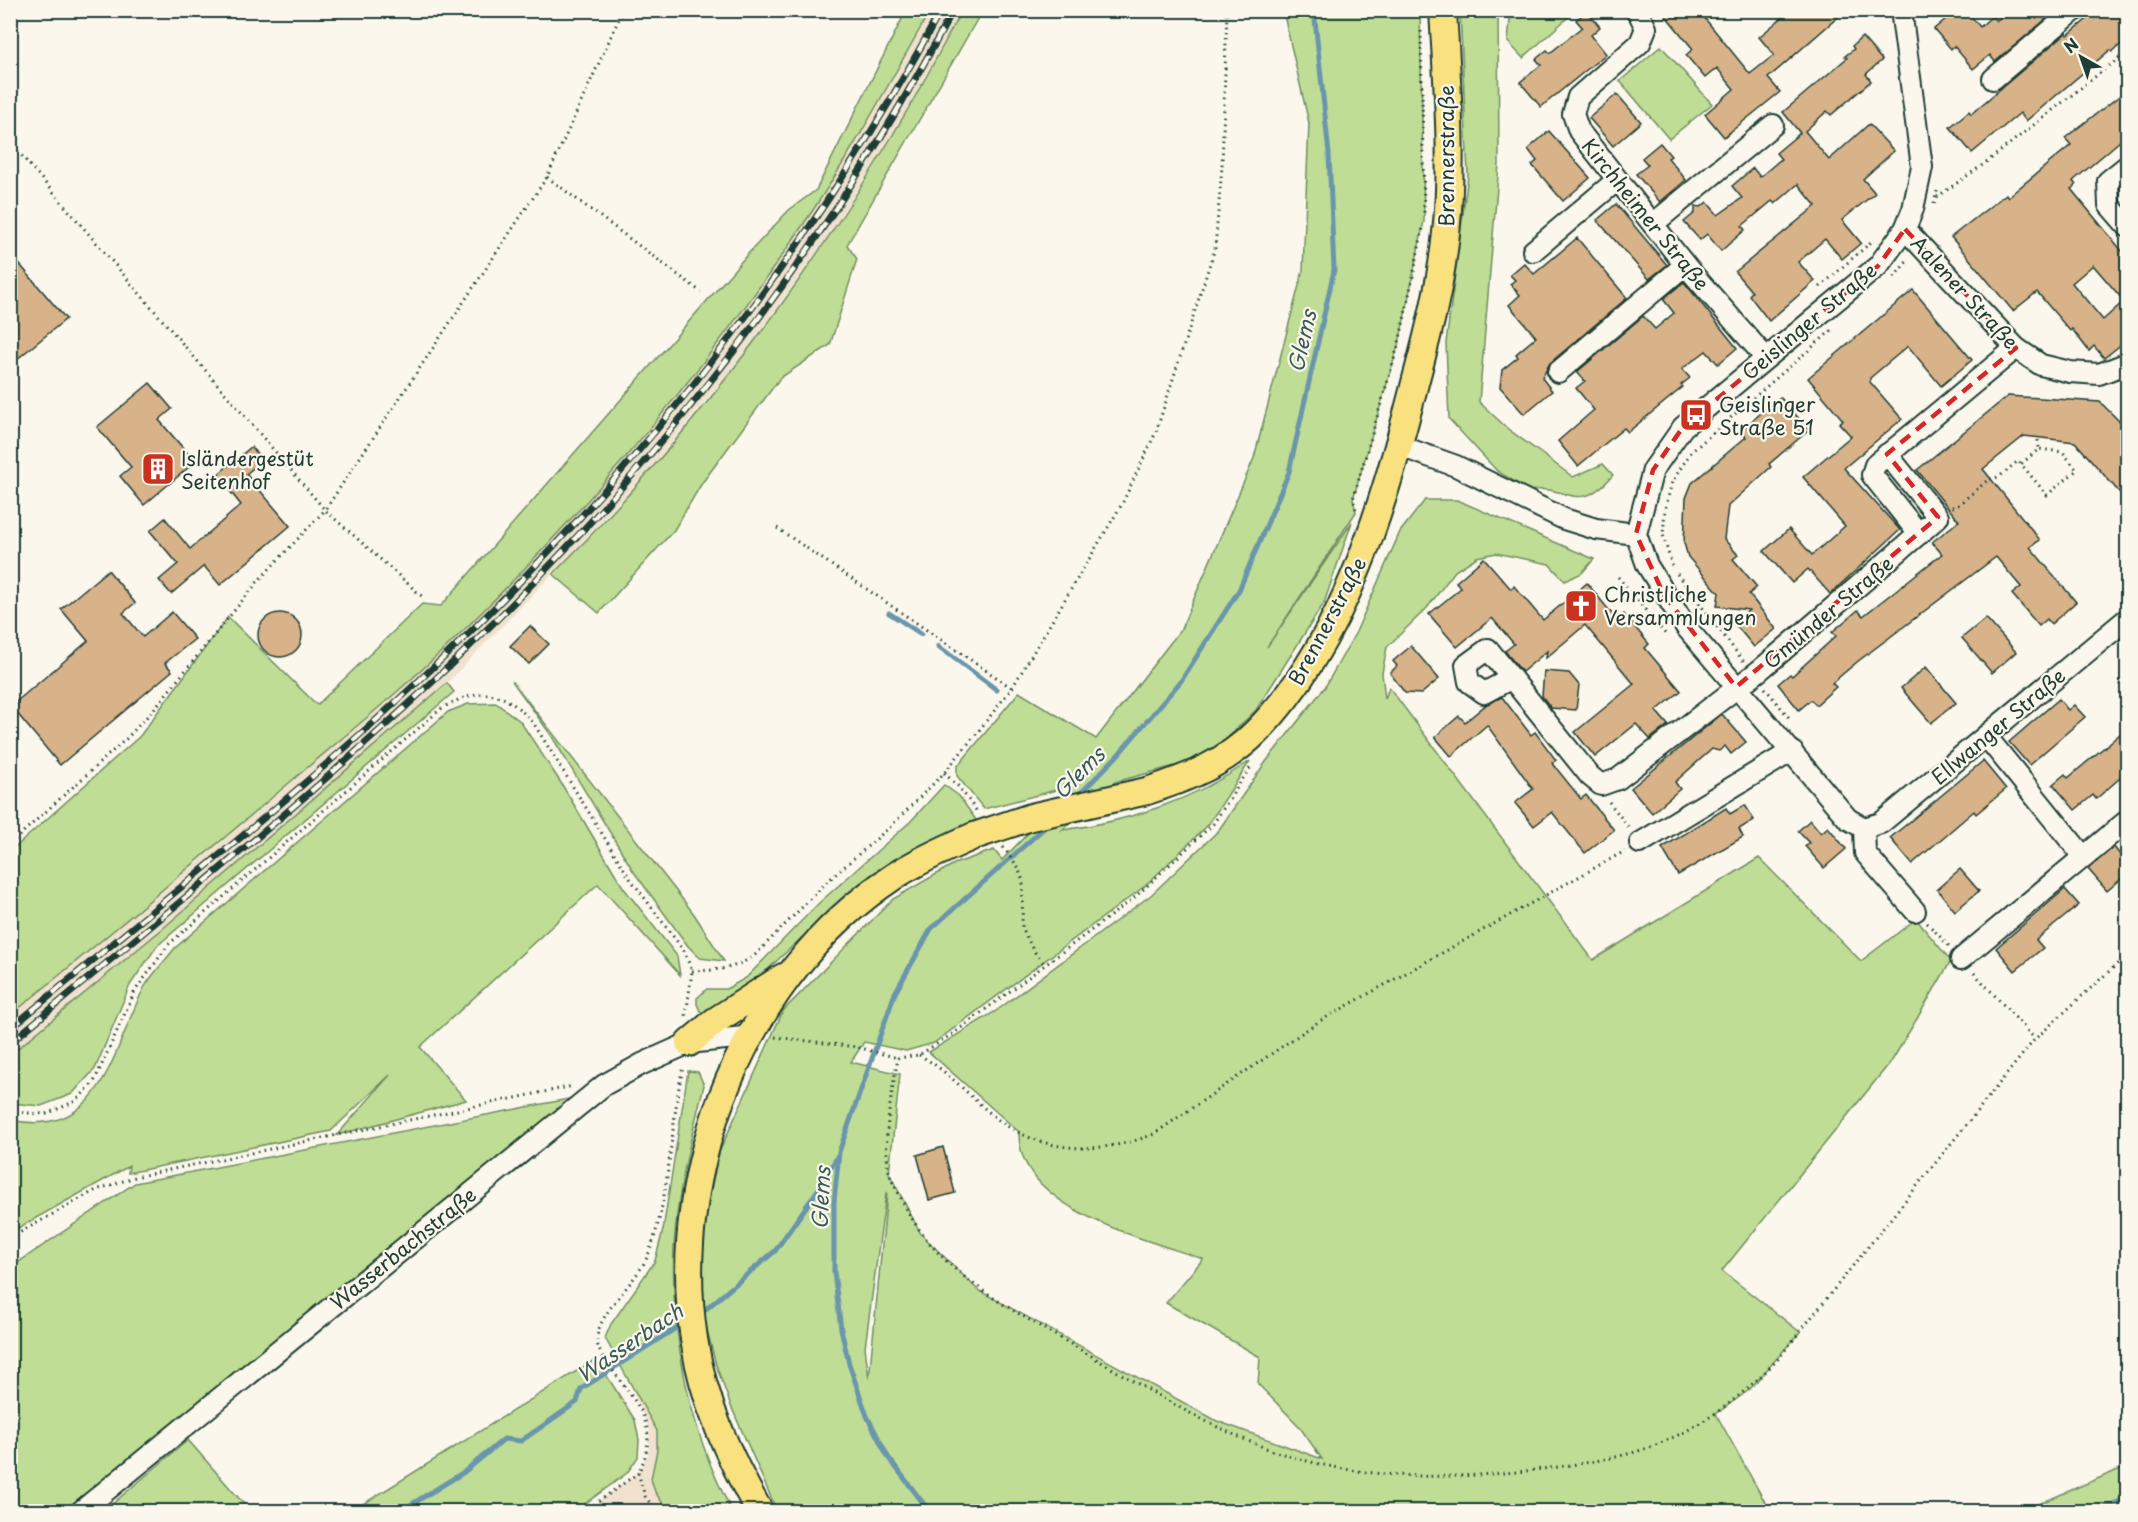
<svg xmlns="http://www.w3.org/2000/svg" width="2138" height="1522" viewBox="0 0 2138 1522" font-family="'Playpen Sans',sans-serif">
  <rect width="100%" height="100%" fill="#fbf7ec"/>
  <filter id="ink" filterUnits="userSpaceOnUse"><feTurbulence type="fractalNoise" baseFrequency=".0167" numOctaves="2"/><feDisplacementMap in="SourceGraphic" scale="12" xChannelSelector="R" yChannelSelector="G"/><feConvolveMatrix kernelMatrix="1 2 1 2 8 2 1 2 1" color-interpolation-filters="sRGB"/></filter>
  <g filter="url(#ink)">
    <g fill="#f0e2ce">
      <path d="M930,11H961L894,132L827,238L746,351L653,465L567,559L447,683L161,930L11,1054V1015L175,881L367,718L467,627L594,492L700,366L746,306L813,210Z"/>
      <path d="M631,1387L715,1483L733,1511L584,1512L638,1473L648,1454L650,1431Z"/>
    </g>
    <g fill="#c0dd95" stroke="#708d64" stroke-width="1.5" fill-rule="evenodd">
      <path d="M1511,10H1575V11L1523,58L1508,42Z"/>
      <path d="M906,11H930C892,78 854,149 811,213C712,361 595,501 468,626C416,678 358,725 302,772C206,854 109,935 11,1015V851L140,736L228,617L317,705L422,604L441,606L746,256L789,210L816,190Z"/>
      <path d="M961,11H982L847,245L857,259L830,345L780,378L702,483L674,530L599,613L553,574C714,413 858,214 961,11Z"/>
      <path d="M1283,11H1420L1424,221L1400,339L1353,499L1356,512L1267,647L1352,522L1324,603L1256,710L1208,757L1115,782L1062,830C1129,822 1195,799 1250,761L1208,825L1145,886L934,1043L906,1051L864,1042L851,1062L900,1074L889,1173L921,1234L978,1290L1217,1421L1322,1459L1299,1426L1258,1384L1260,1357L1166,1303L1203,1259C1146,1239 1016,1209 1019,1132L929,1052L996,1011L1151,895L1218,831L1265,763L1325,687L1356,632L1400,532L1425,500H1457L1594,559L1582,573L1565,581L1549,564L1496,553L1477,557L1455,571L1427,608L1387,647L1382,673L1385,699L1389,687L1593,960L1759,858L1861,961L1916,919L1951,961L1893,1059L1722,1271L1800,1332L1749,1390L1716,1414L1770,1511H777L731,1406L716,1365L704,1318L699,1261L708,1177L783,1011L893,899L954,864L994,850L1002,860L1075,785L984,809L957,776V767L1019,692L1096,739L1181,629L1254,458L1303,270L1309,123ZM886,1193L887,1194L869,1379L865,1347Z"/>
      <path d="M1460,11H1498L1499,164L1479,402L1508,429L1573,477L1603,464L1613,475C1576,518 1568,482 1530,491L1497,471L1449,419L1446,343L1468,175Z"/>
      <path d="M1661,46L1712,104L1669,139L1620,81Z"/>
      <path d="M512,681L694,914L724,961L700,958L688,946L634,872L551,735Z"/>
      <path d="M447,683L454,692L157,946L130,985L95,1069L72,1094L41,1106L11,1103V1054L161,930Z"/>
      <path d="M496,703L520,721L561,783L623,887L677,956L680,975L598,884L420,1047L466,1100L337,1135L390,1075L331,1131L128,1173L129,1166L11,1232V1120C103,1140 112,1049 144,988C152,974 165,961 175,948L448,712L468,704Z"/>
      <path d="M944,785L959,796L976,820L908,852L866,882L843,899L750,986L709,1015L700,1011L697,1004V998L707,989H726L746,978L819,903L911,821Z"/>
      <path d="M688,1071L698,1072L704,1085C691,1138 677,1192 674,1247C670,1336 690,1433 732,1511H668L655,1492L651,1479L657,1450V1431L605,1338L611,1324L655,1261L663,1230Z"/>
      <path d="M579,1097L69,1511H11L10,1268L135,1183Z"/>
      <path d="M596,1359L635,1420L639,1440L638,1457L627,1473L575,1511H352Z"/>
      <path d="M188,1440L250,1511H104Z"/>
      <path d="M2127,1465V1511H2022L2125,1467Z"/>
    </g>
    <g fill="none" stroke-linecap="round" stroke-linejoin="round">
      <g stroke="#6b96ac" stroke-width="5">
        <path d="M889,613L921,634"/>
        <path d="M938,646L997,690"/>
        <path d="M1076,798L1117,756L1181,681L1239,590L1289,472L1334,270L1329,154L1314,10"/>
        <path d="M700,1314L775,1251L822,1184L838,1155"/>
        <path d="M399,1512L464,1472L504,1439L521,1441L577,1402L581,1389L684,1323"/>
        <path d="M930,1512L888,1457L867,1416L849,1364L841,1329L834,1272V1202L839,1152L895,993L931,929L1052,821"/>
        <path d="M2097,1512L2128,1497"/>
      </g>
    </g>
    <g fill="#d8b289" stroke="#1f3d34" stroke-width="1.5" fill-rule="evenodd">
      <path d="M1661,10H1698L1750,74L1774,55L1759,37L1791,10H1846L1768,78L1780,92L1724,137L1705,114L1734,89L1717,68L1705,78L1686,55L1693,49Z"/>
      <path d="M1941,10H1966L1980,27L1992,16L1996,21L2008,10H2047L2051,15L1995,62L1990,55L1973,69L1954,46L1951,49L1934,29L1947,18Z"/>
      <path d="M2098,10H2127V39L2112,52L2110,50L2026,121L2020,113L1972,153L1950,127L1969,111L1971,114L2066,33L2068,35Z"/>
      <path d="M1587,11L1600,27L1591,35L1606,54L1541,107L1520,82L1541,65L1536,59L1547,50L1550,53L1582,27L1576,20Z"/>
      <path d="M1862,37L1882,60L1866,74L1871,81L1831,115L1827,111L1805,131L1829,160L1869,124L1894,151L1863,179L1875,193L1842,220L1861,243L1842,259L1825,239L1798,262L1815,281L1769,321L1749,295L1752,292L1735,272L1816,206L1798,184L1775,204L1772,201L1742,226L1745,230L1721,251L1707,234L1700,240L1684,222L1695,213V206L1701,207L1707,202L1718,215L1742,198L1732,186L1753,168L1760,177L1781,159L1776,153L1800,133L1783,112L1847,58L1845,56L1854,49L1852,46Z"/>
      <path d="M2127,90V135L2073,181L2076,185L2071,189L2127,257V340L2104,358L2094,346L2089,351L2072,329L2070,331L2037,292L2013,311L1951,237L2006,194L2008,197L2071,145L2065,138ZM2093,265L2124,301L2103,320L2072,283Z"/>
      <path d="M1617,94L1641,122L1613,146L1589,118Z"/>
      <path d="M1549,131L1590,178L1563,201L1532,165L1537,161L1528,149Z"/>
      <path d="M1660,143L1671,156L1668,158L1686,180L1660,202L1636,174L1648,165L1642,158Z"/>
      <path d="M1616,204L1667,265L1649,279L1597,220Z"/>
      <path d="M1577,238L1627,298L1550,363L1542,378L1552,391L1524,414L1500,387L1502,370L1518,357L1516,354L1536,337L1509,305L1520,295L1510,284L1515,280L1510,275L1524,263L1534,274Z"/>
      <path d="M10,253L66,319L10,365Z"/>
      <path d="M1684,282L1737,348L1718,364L1706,351L1682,369L1690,378L1681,385L1683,387L1628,432L1624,428L1578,466L1558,441L1594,410L1576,388L1585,381L1577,372L1643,316L1655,329L1674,313L1663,299Z"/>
      <path d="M1913,290L1972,360L1941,386L1908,346L1870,378V382L1902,419L1844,468L1900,530L1830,594L1808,569L1792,583L1764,551L1789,529L1812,555L1845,526L1803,477L1851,436L1839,423L1843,420L1808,378Z"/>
      <path d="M150,383L172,409L159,420L195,462L144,505L120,476L131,467L97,427Z"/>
      <path d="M2008,396L2100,402L2127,429V501L2075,442L2024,436L1983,469L2040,540L2030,547L2076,602L2051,624L2047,619L2039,626L2012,594L2021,587L1996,557L1857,662L1832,683L1836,687L1816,705L1811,700L1799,710L1778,684L1790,674L1792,676L1836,636L1832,632L1858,610L1863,616L1942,554L1932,542L1959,521L1917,470Z"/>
      <path d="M1780,397L1809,430L1769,464L1771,467L1728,506L1724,539L1738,555L1733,559L1757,587L1749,594L1776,629L1754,647L1734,623L1749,610L1717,606L1719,593L1688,557L1684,543L1686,498L1692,483L1746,437L1740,431Z"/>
      <path d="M251,447L263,460L246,474L290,526L220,585L204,566L171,594L159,580L178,564L150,531L165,518L190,549L241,505L217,475Z"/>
      <path d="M1484,558L1511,589L1514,586L1543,620L1587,583L1617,620L1624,614L1649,644L1645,648L1681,691L1656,711L1668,725L1650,739L1636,724L1595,757L1575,732L1634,684L1585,625L1546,658L1547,651L1522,672L1505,651L1514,644L1492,618L1457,647L1429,614L1461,588L1456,582Z"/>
      <path d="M108,570L135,603L123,613L143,637L172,612L195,639L165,663L172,671L60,765L11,706L88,641L61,609Z"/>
      <circle cx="280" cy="635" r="22"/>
      <path d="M1986,618L2016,652L1992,673L1962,638Z"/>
      <path d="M530,626L549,644L529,664L510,646Z"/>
      <path d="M1411,646L1439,679L1421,694L1405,693L1390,673L1397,666L1393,661Z"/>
      <path d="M1926,667L1956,703L1931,723L1901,688Z"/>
      <path d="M1544,671L1569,673L1579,685L1576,710L1551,708L1542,696Z"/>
      <path d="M1502,697L1531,735L1535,732L1556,760L1552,763L1581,799L1586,795L1614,830L1585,853L1552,812L1534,826L1515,803L1533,789L1487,725L1451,756L1435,737L1459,716L1465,722L1487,704Z"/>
      <path d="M2059,699L2068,710L2074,705L2085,717L2029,765L2009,742Z"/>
      <path d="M1722,714L1746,742L1731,754L1725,746L1719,751L1712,749L1675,782L1680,789L1652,813L1631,788Z"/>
      <path d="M2127,728V772L2096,799L2093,795L2075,810L2053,784L2065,774L2068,778Z"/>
      <path d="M1983,761L2006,789L1976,814L1974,811L1912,864L1890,838Z"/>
      <path d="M1745,805L1754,820L1739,829L1743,837L1678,875L1662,848L1726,808L1730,814Z"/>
      <path d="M1810,820L1821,833L1828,827L1846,849L1824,868L1805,846L1809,843L1798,831Z"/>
      <path d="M2114,847L2127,864V874L2107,891L2088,869Z"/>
      <path d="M1960,869L1979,891L1955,911L1937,889Z"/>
      <path d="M2065,889L2079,905L2036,940L2043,948L2015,971L1996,948Z"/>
      <path d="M943,1147L955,1193L929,1200L917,1155Z"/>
    </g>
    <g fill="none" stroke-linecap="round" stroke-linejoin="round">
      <g stroke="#1f3d34" stroke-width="24">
        <g id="minor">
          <path d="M1637,10L1646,28L1640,43L1578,97L1573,114L1579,131L1685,265L1765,357"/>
          <path d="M1993,79L2075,10"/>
          <path d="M2128,165L2108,181L2109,205L2128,227"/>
          <path d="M1653,224L1773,125"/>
          <path d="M1905,229L2016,348L2041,365L2070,372L2099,374L2128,363"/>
          <path d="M1533,251L1616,181"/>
          <path d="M1558,372L1685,265"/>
          <path d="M1400,446L1456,466L1564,519L1596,529L1636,534"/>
          <path d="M1887,454L1938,517L1919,534"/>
          <path d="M1510,679L1484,693L1469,682L1466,665L1488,649L1590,776L1601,785L1618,779L1760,670L1919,534L1872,475L1875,465L2016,348"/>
          <path d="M1986,736L2083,856"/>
          <path d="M1864,828L1848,819L1686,627L1647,565L1636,534L1653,470L1683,427L1878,266L1905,229L1913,209L1922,167L1901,10"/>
          <path d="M1864,828L1881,823L2128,618"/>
          <path d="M1864,828L1865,853L1915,911"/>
          <path d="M1640,843L1792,751"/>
          <path d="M1961,959L2128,820"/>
          <path d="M80,1512L604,1085L642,1064L689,1043L752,1036"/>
        </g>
      </g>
      <g stroke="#1f3d34" stroke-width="30">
        <g id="major">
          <path d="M1147,791C1188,778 1226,763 1257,731C1345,642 1386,498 1416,379C1429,331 1441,283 1446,233C1454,159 1447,84 1443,10"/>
          <path d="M689,1043L715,1021L783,977"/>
          <path d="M760,1512C729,1458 703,1401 694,1339C668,1167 747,974 893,877C919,860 946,848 974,836"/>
        </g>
      </g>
      <g stroke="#1f3d34" stroke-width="3" stroke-dasharray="1.5 4.5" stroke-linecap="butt">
        <path d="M1421,31L1424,213"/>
        <path d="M10,142L325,510L424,598"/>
        <path d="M547,177L701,292"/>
        <path d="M1937,197L1984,164L2128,51"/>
        <path d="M1934,204L1937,191"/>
        <path d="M1894,277L1909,259"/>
        <path d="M1820,287L1871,242"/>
        <path d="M2122,384L2128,391"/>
        <path d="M2038,440L2039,449"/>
        <path d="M1952,507L1957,506L1989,479L1999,477L2018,461L2021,464L2047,495L2077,470L2063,452L2039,449L2021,464"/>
        <path d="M1356,509L1353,499L1400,339L1423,228"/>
        <path d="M777,528L1012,688"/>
        <path d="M1672,566L1663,535L1665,510L1672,482L1691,452L1832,330"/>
        <path d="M1677,574L1744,662"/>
        <path d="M1618,577L1667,636"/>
        <path d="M1765,688L1791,720"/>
        <path d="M1250,768L1213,824L1133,899L954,1033L919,1055L898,1058C892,1093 882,1137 889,1172C891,1181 897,1190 901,1198C934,1269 997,1301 1062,1339C1130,1378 1199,1424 1274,1451C1366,1483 1463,1480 1558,1467C1591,1462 1626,1457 1658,1444C1705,1425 1743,1396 1778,1359L2035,1039L2128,954"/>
        <path d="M944,773L959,787L978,813"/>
        <path d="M1609,802L1629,828"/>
        <path d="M10,844L126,739L154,709L260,579L325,510L547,177L623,10"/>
        <path d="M1003,847L1018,867L1023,881L1022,927L1033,950L1045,965"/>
        <path d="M1927,923L1949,946"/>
        <path d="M692,971C717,970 734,970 755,955L830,879L890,827L944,773L977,733L1012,688L1122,504L1156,432L1215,248L1222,167L1227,10"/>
        <path d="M1974,973L2035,1039"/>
        <path d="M775,1037L857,1047L898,1058"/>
        <path d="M919,1055C947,1070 966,1093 990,1113C1037,1154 1098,1156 1154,1134L1318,1022L1625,851"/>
        <path d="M10,1112L46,1114L76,1101L94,1082L135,991L169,944L442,708C482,686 504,689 534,724L629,877L684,951L692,971L686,1016"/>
        <path d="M10,1238L96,1190L135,1177L573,1086"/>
        <path d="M584,1512L638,1473"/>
        <path d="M656,1512L645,1496L638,1473C662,1426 638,1406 611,1368C605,1360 597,1350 597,1340C597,1312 637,1283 648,1255C670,1201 670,1126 683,1067"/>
      </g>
      <use href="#minor" stroke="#fbf7ec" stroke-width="20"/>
      <use href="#major" stroke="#fae180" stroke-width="26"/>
      <g stroke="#1f3d34" stroke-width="7">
        <g id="rail">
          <path d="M10,1029C165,899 326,773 470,632C655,450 818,240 941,10"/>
          <path d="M10,1043C168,911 330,783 476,640C665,456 830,244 953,10"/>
        </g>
      </g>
      <use href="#rail" stroke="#fbf7ec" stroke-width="4.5" stroke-dasharray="14" stroke-linecap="butt"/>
      <g stroke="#1f3d34" stroke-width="30" stroke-linecap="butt">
        <path id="major-bridge" d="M974,836L1031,817L1147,791"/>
      </g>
      <use href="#major-bridge" stroke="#fae180" stroke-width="26"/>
    </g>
  </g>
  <path fill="none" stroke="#d62828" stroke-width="4.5" stroke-dasharray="12 8" stroke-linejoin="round" d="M1905,229L2016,348L1887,454L1938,517L1736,687L1664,595L1636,534L1653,470L1683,427L1878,266Z"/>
  <defs>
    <g id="bus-square" transform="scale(1.725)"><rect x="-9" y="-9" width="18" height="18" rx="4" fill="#c8321e" stroke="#fbf7ec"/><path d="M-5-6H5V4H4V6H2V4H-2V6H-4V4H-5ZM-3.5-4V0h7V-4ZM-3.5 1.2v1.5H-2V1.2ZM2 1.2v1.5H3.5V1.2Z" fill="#fff"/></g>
    <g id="building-square" transform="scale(1.725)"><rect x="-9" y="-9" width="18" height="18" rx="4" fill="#c8321e" stroke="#fbf7ec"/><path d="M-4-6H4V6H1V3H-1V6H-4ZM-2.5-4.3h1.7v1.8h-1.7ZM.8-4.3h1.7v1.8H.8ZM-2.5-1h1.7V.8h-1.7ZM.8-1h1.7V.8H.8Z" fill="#fff"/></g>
    <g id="church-square" transform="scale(1.725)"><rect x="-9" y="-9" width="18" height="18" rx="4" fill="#c8321e" stroke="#fbf7ec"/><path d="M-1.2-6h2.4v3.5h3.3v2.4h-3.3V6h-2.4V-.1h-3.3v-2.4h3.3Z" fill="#fff"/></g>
  </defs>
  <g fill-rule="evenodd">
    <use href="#bus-square" x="1696" y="415"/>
    <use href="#building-square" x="158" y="469"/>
    <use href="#church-square" x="1581" y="606"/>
  </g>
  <g text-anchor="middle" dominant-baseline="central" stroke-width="4.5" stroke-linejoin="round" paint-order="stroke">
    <g font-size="20" fill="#1f3d34" stroke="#fbf7ec">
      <text transform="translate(1446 156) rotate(-90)">Brennerstraße</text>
      <text transform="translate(1646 214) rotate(51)">Kirchheimer Straße</text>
      <text transform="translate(1965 292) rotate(47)">Aalener Straße</text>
      <text transform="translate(1809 321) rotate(-40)">Geislinger Straße</text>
      <text transform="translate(1828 612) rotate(-40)">Gmünder Straße</text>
      <text transform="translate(1327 621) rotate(-62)">Brennerstraße</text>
      <text transform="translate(1998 726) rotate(-40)">Ellwanger Straße</text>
      <text transform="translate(403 1248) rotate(-39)">Wasserbachstraße</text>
    </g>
    <g font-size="20" fill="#1f3d34" stroke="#fbf7ec" text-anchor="start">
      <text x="1719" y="404">Geislinger<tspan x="1719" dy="23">Straße 51</tspan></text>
      <text x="181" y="458">Isländergestüt<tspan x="181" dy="23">Seitenhof</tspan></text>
      <text x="1604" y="594">Christliche<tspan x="1604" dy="23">Versammlungen</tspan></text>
    </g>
    <g font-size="21" font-style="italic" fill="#385b5c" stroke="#fbf7ec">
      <text transform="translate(1301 341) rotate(-77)">Glems</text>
      <text transform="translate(1078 772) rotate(-45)">Glems</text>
      <text transform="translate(820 1198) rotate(-87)">Glems</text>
      <text transform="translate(629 1342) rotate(-34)">Wasserbach</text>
    </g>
  </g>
  <rect width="2138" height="1522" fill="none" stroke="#fbf7ec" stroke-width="36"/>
  <rect x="18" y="18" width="2102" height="1486" fill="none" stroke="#1f3d34" stroke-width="2" filter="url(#ink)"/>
  <g transform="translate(2081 57) rotate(320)" stroke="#fbf7ec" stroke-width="4.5" paint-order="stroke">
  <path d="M0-4.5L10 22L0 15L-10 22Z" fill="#1f3d34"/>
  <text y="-9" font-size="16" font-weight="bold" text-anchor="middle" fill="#1f3d34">N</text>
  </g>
</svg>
